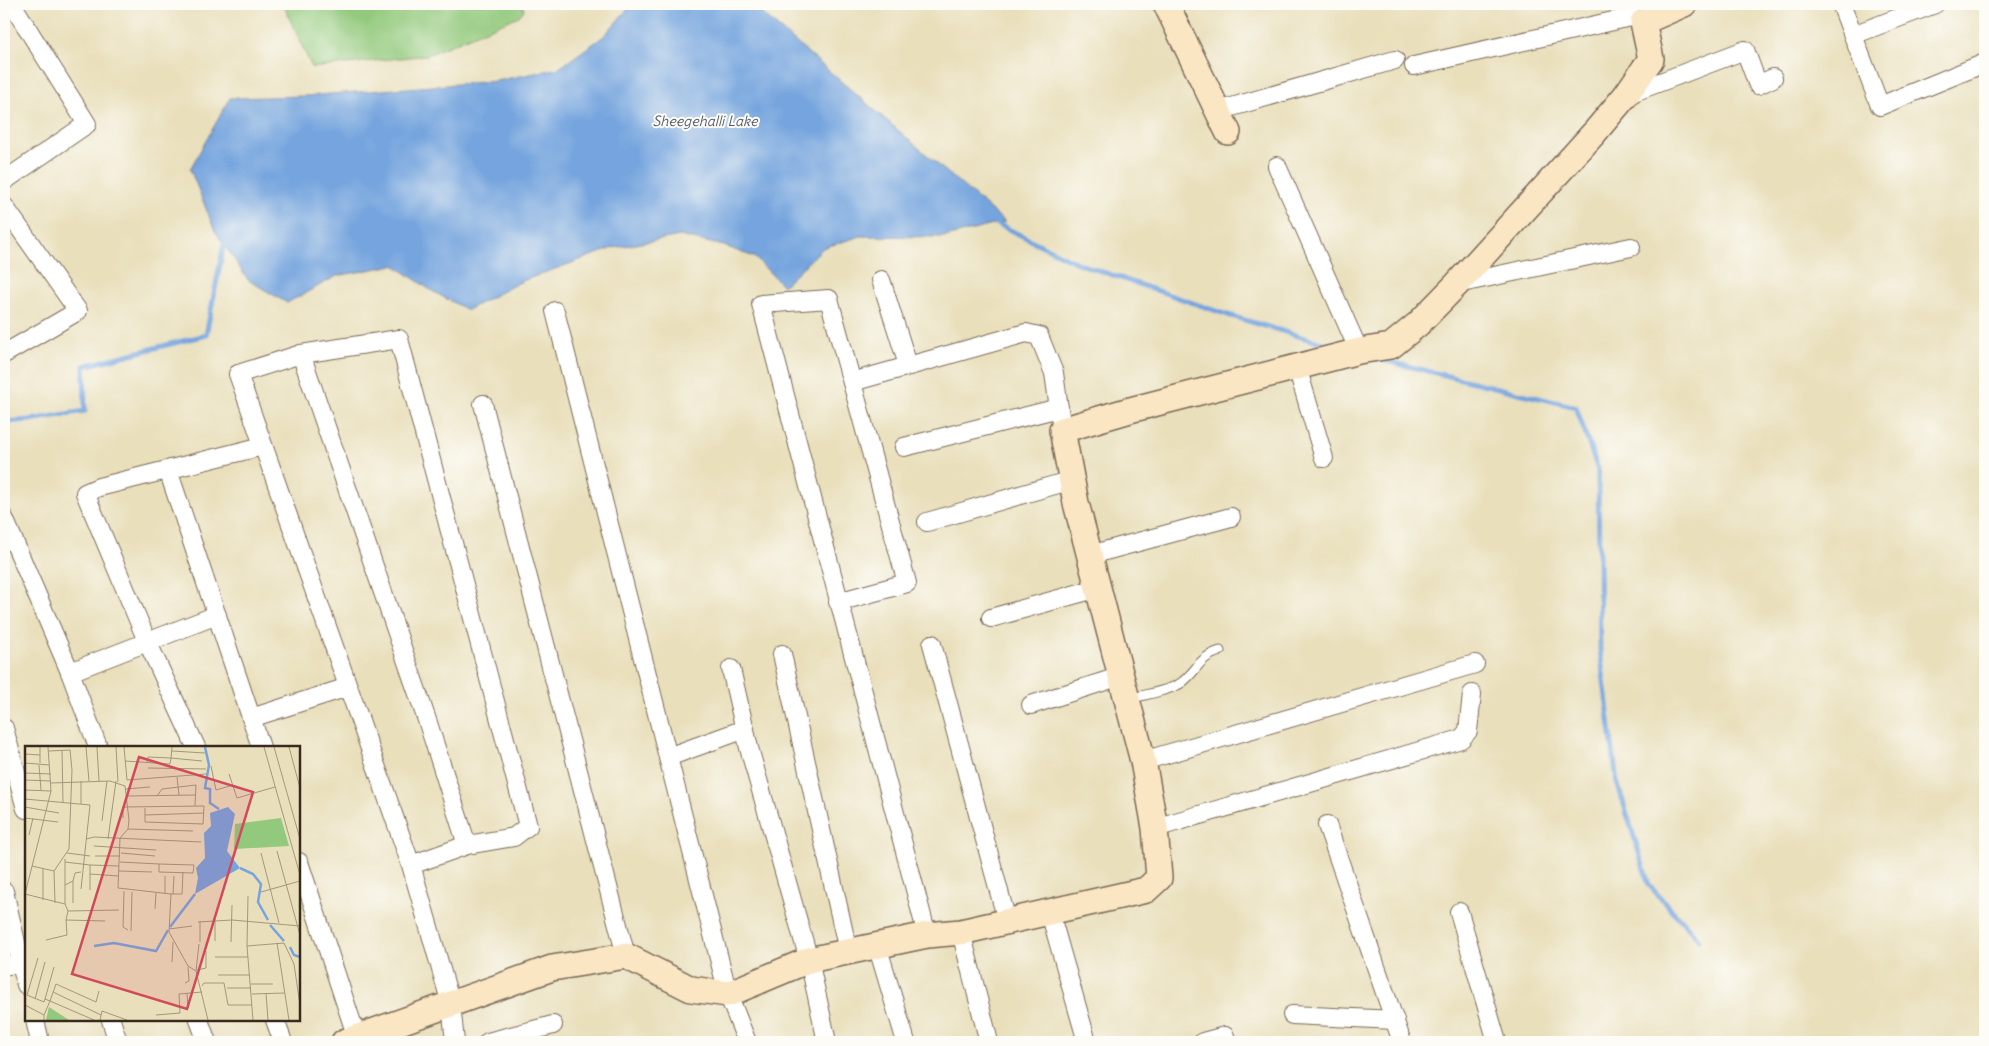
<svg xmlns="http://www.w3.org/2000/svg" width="1989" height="1046" viewBox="0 0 1989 1046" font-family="Delius,sans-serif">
  <rect width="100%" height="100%" fill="#fdfcf7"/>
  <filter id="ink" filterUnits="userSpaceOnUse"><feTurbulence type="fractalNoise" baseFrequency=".02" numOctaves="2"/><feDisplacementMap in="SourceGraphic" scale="10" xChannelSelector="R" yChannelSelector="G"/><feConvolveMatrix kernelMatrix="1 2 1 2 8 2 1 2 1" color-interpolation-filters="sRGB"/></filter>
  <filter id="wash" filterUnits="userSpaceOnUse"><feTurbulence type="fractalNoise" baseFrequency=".0096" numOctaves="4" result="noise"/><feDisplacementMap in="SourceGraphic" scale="20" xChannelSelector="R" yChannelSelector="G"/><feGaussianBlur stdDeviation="1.12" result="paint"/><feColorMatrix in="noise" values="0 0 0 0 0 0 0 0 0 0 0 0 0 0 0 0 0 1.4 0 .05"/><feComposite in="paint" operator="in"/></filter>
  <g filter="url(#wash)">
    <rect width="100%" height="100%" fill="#e9dfbb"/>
    <path fill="#92c97c" stroke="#667a4d" d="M283,4H522L524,10L519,16L427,55L312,68Z"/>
    <path fill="#75a4de" stroke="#58677e" d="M632,4H751L1005,222L945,237L861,236L823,248L783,286L754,257L724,246L680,236L613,248L522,281L467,310L432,291L394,265L337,276L287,303L248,280L215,231L190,169L230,98L305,96L496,81L559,68L604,36Z"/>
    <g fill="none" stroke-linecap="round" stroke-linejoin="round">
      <g stroke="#75a4de" stroke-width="5">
        <path d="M992,221L1077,263L1228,315L1335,347"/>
        <path d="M1374,358L1576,407L1598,470L1600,650L1617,782L1649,885L1699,940"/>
        <path d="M4,422L30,420L85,411L84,366L206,335L224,244L230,242"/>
      </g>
    </g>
  </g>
  <g filter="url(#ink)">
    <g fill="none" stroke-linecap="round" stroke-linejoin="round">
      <g stroke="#786955" stroke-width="11">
        <path id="lane" d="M1128,699C1140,696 1172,690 1181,683C1198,671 1197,658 1220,651"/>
      </g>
      <g stroke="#786955" stroke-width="20">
        <g id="street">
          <path d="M1841,4L1880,106L1985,63"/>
          <path d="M1853,35L1935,4"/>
          <path d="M1414,66L1631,17L1643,22"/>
          <path d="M1626,95L1745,50L1758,85L1773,78"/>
          <path d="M1218,111L1395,60"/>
          <path d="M1277,166L1359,351"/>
          <path d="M4,181L87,124L12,4"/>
          <path d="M4,206L78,311L4,354"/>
          <path d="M881,280L908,365"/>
          <path d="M1457,284L1631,247"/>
          <path d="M555,311L728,994L747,1042"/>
          <path d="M301,354L428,723L467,845"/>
          <path d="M1297,367L1324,458"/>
          <path d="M852,382L1026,333L1039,336L1054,373L1062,430"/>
          <path d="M483,404L626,956"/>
          <path d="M904,447L1059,408"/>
          <path d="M168,470L261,747"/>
          <path d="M4,518L70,672L98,747"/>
          <path d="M927,522L1072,480"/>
          <path d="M1090,555L1231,517"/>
          <path d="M838,602L907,583L829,299L761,304L927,935"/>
          <path d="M991,618L1098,588"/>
          <path d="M932,644L1007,921"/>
          <path d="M782,654L848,951"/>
          <path d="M731,669L749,748L809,960L827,1042"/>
          <path d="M70,672L217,615"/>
          <path d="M1031,705L1121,676"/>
          <path d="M251,718L348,687"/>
          <path d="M4,728L26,809"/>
          <path d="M196,747L147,641L85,493L99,487L263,446"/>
          <path d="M668,757L745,729"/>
          <path d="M1143,761L1475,664"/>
          <path d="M1327,825L1402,1042"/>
          <path d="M1155,828L1461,739L1468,731L1472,694"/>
          <path d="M299,862L357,1038"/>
          <path d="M411,865L467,845L514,837L528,826L399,339L301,354L238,374L411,865L451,1004L455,1042"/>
          <path d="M4,891L26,985"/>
          <path d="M1459,912L1497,1042"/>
          <path d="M1050,913L1087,1042"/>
          <path d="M961,932L989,1042"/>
          <path d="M877,945L906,1042"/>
          <path d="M4,966L21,963"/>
          <path d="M1292,1015L1395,1020"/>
          <path d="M35,1020L40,1042"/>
          <path d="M111,1020L118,1042"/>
          <path d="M199,1020L207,1042"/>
          <path d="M275,1020L283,1042"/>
          <path d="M488,1042L553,1025"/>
          <path d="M1203,1042L1225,1036"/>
        </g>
      </g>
      <g stroke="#786955" stroke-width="28">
        <g id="secondary">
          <path d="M1166,4L1228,132"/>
          <path d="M344,1042L552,968L626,956L691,989L728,994L809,960L927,935L961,932L1146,890L1159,878L1155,828L1143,761L1076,503L1062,430L1130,410L1359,351L1391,346L1418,324L1457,284L1595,132L1626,95L1651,59L1643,22L1684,4"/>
        </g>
      </g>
      <use href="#lane" stroke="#fff" stroke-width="9"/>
      <use href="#street" stroke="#fff" stroke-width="18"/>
      <use href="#secondary" stroke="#fbe6c4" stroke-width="25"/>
    </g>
  </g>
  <g text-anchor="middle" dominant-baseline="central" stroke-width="4" stroke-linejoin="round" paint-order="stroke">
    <g font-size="14" font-style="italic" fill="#525b6b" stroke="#fdfcf7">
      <text x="705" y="121">Sheegehalli Lake</text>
    </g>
  </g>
  <g transform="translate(25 746)">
    <rect width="275" height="275" fill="#e9dfbb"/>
    <path d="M256,72L264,100L209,103L210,78ZM24,261L44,274H21Z" fill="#92c97c"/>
    <path d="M203,61L210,68L202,105L215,122L170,148L173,132L171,122L180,112L179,87L186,80L185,67Z" fill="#75a4de"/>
    <path fill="none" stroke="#75a4de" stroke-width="2.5" d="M180,1L184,19L180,42L185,43V57L194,63M215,122L228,128L236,138L233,156L243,174M245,179L259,195M145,181L170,148M69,200L89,197L131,205L143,184M265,201L269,209L275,211"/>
    <path fill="none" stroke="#a3977c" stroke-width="1" d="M23,1L26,45L0,148L40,158L43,165L94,164M61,1L64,35M72,1L74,35M91,1L93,36M99,1L102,34M239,1L275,129M249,1L275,93M264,1L275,42M37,4L38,57M24,5L45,4L47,24L44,103L29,125M147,5L180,7M0,8L15,9M100,15L145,18L146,12L177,15M122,16L123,11L146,12L147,1M0,17L24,19M15,17V1M14,19L16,44M186,20L191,44L208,39M123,22L181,23M0,27L26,28M204,28L212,52L250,41M152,31L154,49M0,34L26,35M102,34L181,28M56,35V58M26,37L85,35L100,40L104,74L103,83L95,92L93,142L146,148L144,186L163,220L171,225L183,274M101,43L125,41M0,44L26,45M103,50L171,49M132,50L137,43L171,39L170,60M0,53L65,59L56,143M0,61L34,67M120,69L179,67M0,72L33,76M98,72V61L179,60L178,78L120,76V62M77,75L82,35M103,83L168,85M4,89L8,72M61,93L69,91L176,96M83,93L91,35M69,100L131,104M252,105L275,189M42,107L65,110M96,107L130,110M236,107L254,177M70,110H95M40,116L65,119M95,116L134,118L169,119L168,127L134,126V118M7,120L29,125L30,157M18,123V154M94,125L127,126M65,128L93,130M48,135V157M40,139L48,135L50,127L56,126M65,144V119L94,120M99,145L98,181L103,184M236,146L275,135M140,147V130M146,148H157L158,126M148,148L149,130M223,150L222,200L228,274M40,158V113M130,163L131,147M43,165L41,174L80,175M173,176L207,174L275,180M144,183L167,180M106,185L107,146M21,194L42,189L41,174M190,195V173M175,196V175M206,196L207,159M252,197L264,274M222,200L259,197L269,218L275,259M190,211H223M13,212L2,249L19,256L20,253M147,216L148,196M29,221L20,253L25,255L31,238L71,256L74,245M172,224L181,222V205M171,225L174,198M193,229H225M160,237L164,235L163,221M226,238H248M177,240L179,237H199L203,259H227M202,242H226M28,246L76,269M162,247L163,262M241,247L243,274M227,248L260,247M10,253L20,216M0,259L19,269V274M19,269L25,255L69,274M131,269L155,267L154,248L177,246M75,274L77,265L102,274"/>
    <path fill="#d1495b" fill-opacity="0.15" stroke="#d1495b" stroke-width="2.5" d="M114,11L228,46L162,263L47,228Z"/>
    <rect width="275" height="275" fill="none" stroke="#3b2a1e" stroke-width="2.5"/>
  </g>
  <rect width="1989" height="1046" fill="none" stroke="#fdfcf7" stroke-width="20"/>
</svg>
